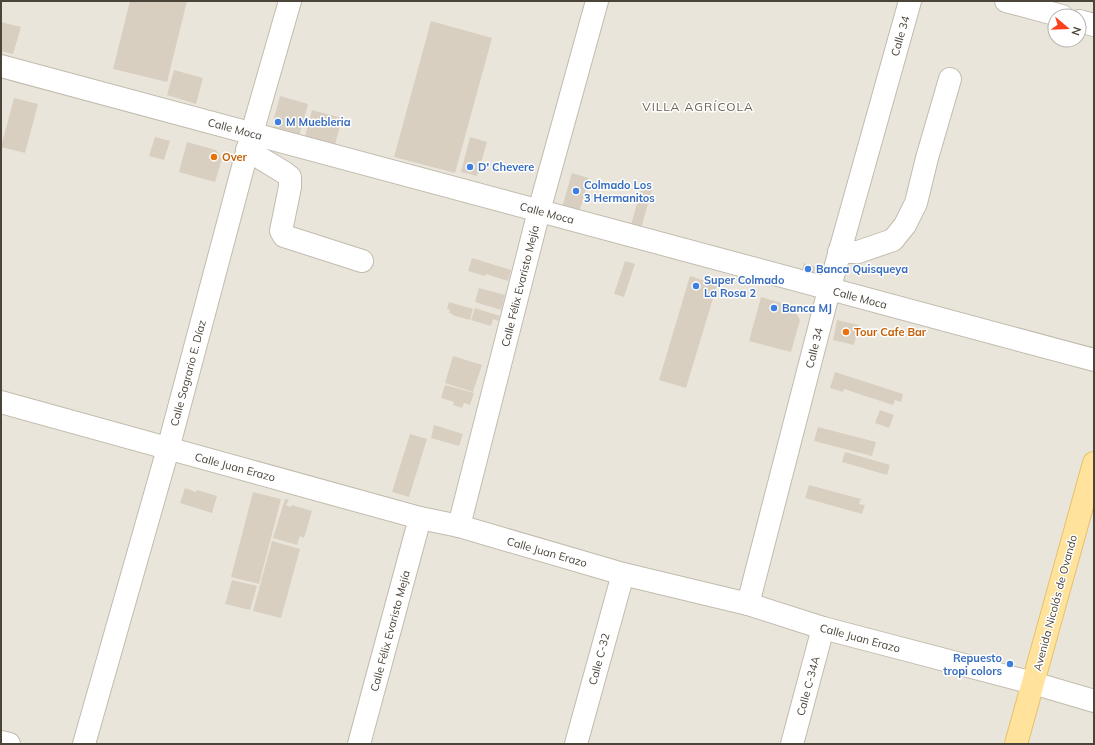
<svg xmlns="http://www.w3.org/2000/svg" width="1095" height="745" viewBox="0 0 1095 745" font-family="Mulish,sans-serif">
  <rect width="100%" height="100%" fill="#f6f3ec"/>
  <path fill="#eae5da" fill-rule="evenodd" d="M1,1H1094V744H1ZM1055,16H1079V40H1055Z"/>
  <g fill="#d8cfc1">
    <path d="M130,1H187L167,82L113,69Z"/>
    <path d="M431,21L492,38L455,173L394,157Z"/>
    <path d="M1,22L21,27L13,54L1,51Z"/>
    <path d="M174,70L203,78L196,104L167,95Z"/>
    <path d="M280,96L308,104L299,136L275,129L273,122Z"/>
    <path d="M14,98L38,104L25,153L1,147Z"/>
    <path d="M312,110L342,118L335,145L305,137Z"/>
    <path d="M155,137L170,141L164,160L149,156Z"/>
    <path d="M470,137L487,142L477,176L461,172Z"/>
    <path d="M187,142L216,150L222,159L215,182L179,172Z"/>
    <path d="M572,173L589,178L579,213L564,209L563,204Z"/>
    <path d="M642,186L652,189L641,229L631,225Z"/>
    <path d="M472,258L511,270L508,281L486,274L485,276L468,271Z"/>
    <path d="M625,261L635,264L624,297L614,294Z"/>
    <path d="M804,263L816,267L814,273L809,275L801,272Z"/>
    <path d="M690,276L717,285L686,388L659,380Z"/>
    <path d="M479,288L505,295L501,310L475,302Z"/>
    <path d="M761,297L792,306L800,320L791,352L749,341Z"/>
    <path d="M449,302L473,309L470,320L452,315L453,314L449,313L450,310L447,309Z"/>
    <path d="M475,308L500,316L498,321L493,319L491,326L471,320Z"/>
    <path d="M837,320L859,325L854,345L833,340Z"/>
    <path d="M453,356L482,365L473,392L445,383Z"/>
    <path d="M835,372L903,394L901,402L895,400L893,405L844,389L843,392L830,388Z"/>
    <path d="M445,385L474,393L470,405L464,403L462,408L453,405L454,402L441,398Z"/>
    <path d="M880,410L894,415L889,428L875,423Z"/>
    <path d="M434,425L463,434L459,446L431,438Z"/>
    <path d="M818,427L876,442L872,456L814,441Z"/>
    <path d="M410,434L427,439L409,497L392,492Z"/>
    <path d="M845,452L890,465L887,475L842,462Z"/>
    <path d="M809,485L861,499L859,504L865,505L862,514L805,498Z"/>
    <path d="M185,488L196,492L197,490L217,496L212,513L180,503Z"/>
    <path d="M253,492L281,499L259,584L231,577Z"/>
    <path d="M285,499L289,500L286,505L291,507L292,505L312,511L304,538L300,536L297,545L273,538Z"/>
    <path d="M272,541L300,549L281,618L253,611Z"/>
    <path d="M232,580L257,586L250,610L225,604Z"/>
  </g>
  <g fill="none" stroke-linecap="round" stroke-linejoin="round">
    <g stroke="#c2bbae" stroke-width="24">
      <g id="minor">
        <path d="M1006,1L1062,16"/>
        <path d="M1079,21L1094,25"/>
        <path d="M1,66L1094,360"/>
        <path d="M247,150L285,173L290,177V187L281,231L284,236L362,261"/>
        <path d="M839,252H858L893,240L905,225L916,203L927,158L950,79"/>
        <path d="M1,402L420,518L459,526L623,574L748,604L823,628L1033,683L1094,701"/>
        <path d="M459,526L539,211L597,1"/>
        <path d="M748,604L829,290L910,1"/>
        <path d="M1,742L9,744"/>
        <path d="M84,744L168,449L252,133L290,1"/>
        <path d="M359,744L420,518"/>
        <path d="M576,744L623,574"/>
        <path d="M792,744L823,628"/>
      </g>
    </g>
    <g stroke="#e6c16a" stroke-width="24">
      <path id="major" d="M1016,744L1094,463"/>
    </g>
    <use href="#minor" stroke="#fff" stroke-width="22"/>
    <use href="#major" stroke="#ffe39c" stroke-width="22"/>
  </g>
  <g fill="#3f7fe0" stroke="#fff" stroke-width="1.5">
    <circle cx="278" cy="122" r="4"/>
    <circle cx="470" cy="167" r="4"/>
    <circle cx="576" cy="191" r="4"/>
    <circle cx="808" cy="269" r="4"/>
    <circle cx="696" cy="286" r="4"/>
    <circle cx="774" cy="308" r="4"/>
    <circle cx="1010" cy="664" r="4"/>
  </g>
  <g fill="#e8710a" stroke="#fff" stroke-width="1.5">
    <circle cx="214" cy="157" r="4"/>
    <circle cx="846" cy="332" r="4"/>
  </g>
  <g text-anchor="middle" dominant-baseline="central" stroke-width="3" stroke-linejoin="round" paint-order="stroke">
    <g font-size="11" fill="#4b4439" stroke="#fff">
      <text transform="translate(900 36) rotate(-74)">Calle 34</text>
      <text transform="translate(235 129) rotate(15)">Calle Moca</text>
      <text transform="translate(547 213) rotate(15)">Calle Moca</text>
      <text transform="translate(520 286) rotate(-76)">Calle Félix Evaristo Mejía</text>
      <text transform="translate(860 298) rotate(15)">Calle Moca</text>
      <text transform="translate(814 348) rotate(-76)">Calle 34</text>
      <text transform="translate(188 373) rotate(-75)">Calle Sagrario E. Díaz</text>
      <text transform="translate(235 467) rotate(15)">Calle Juan Erazo</text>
      <text transform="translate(547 552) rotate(16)">Calle Juan Erazo</text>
      <text transform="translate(1055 603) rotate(-75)">Avenida Nicolás de Ovando</text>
      <text transform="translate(390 631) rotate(-75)">Calle Félix Evaristo Mejía</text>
      <text transform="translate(860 638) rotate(15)">Calle Juan Erazo</text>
      <text transform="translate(599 659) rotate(-75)">Calle C-32</text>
      <text transform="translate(808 686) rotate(-75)">Calle C-34A</text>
    </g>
    <g font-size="11" font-weight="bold" fill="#366cbe" stroke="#fff" text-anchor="start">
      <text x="286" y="122">M Muebleria</text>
      <text x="478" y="167">D' Chevere</text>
      <text x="584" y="185">Colmado Los<tspan x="584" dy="13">3 Hermanitos</tspan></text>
      <text x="816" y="269">Banca Quisqueya</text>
      <text x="704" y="280">Super Colmado<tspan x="704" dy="13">La Rosa 2</tspan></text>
      <text x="782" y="308">Banca MJ</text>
      <text x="1002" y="658" text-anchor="end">Repuesto<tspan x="1002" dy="13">tropi colors</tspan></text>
    </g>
    <g font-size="11" font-weight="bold" fill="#c56008" stroke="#fff" text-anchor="start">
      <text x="222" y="157">Over</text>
      <text x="854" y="332">Tour Cafe Bar</text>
    </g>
    <g font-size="12" letter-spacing="1" fill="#6e6250" stroke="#fff">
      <text x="698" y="106">VILLA AGRÍCOLA</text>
    </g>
  </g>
  <rect width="1095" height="745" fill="none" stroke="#4b4439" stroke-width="4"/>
  <g transform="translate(1067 28) rotate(109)"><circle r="19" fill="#ffffff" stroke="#b7b4b0"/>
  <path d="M0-3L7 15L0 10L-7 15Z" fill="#fc3f1d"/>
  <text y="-6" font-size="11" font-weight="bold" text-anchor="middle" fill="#4b4439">N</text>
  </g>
</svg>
